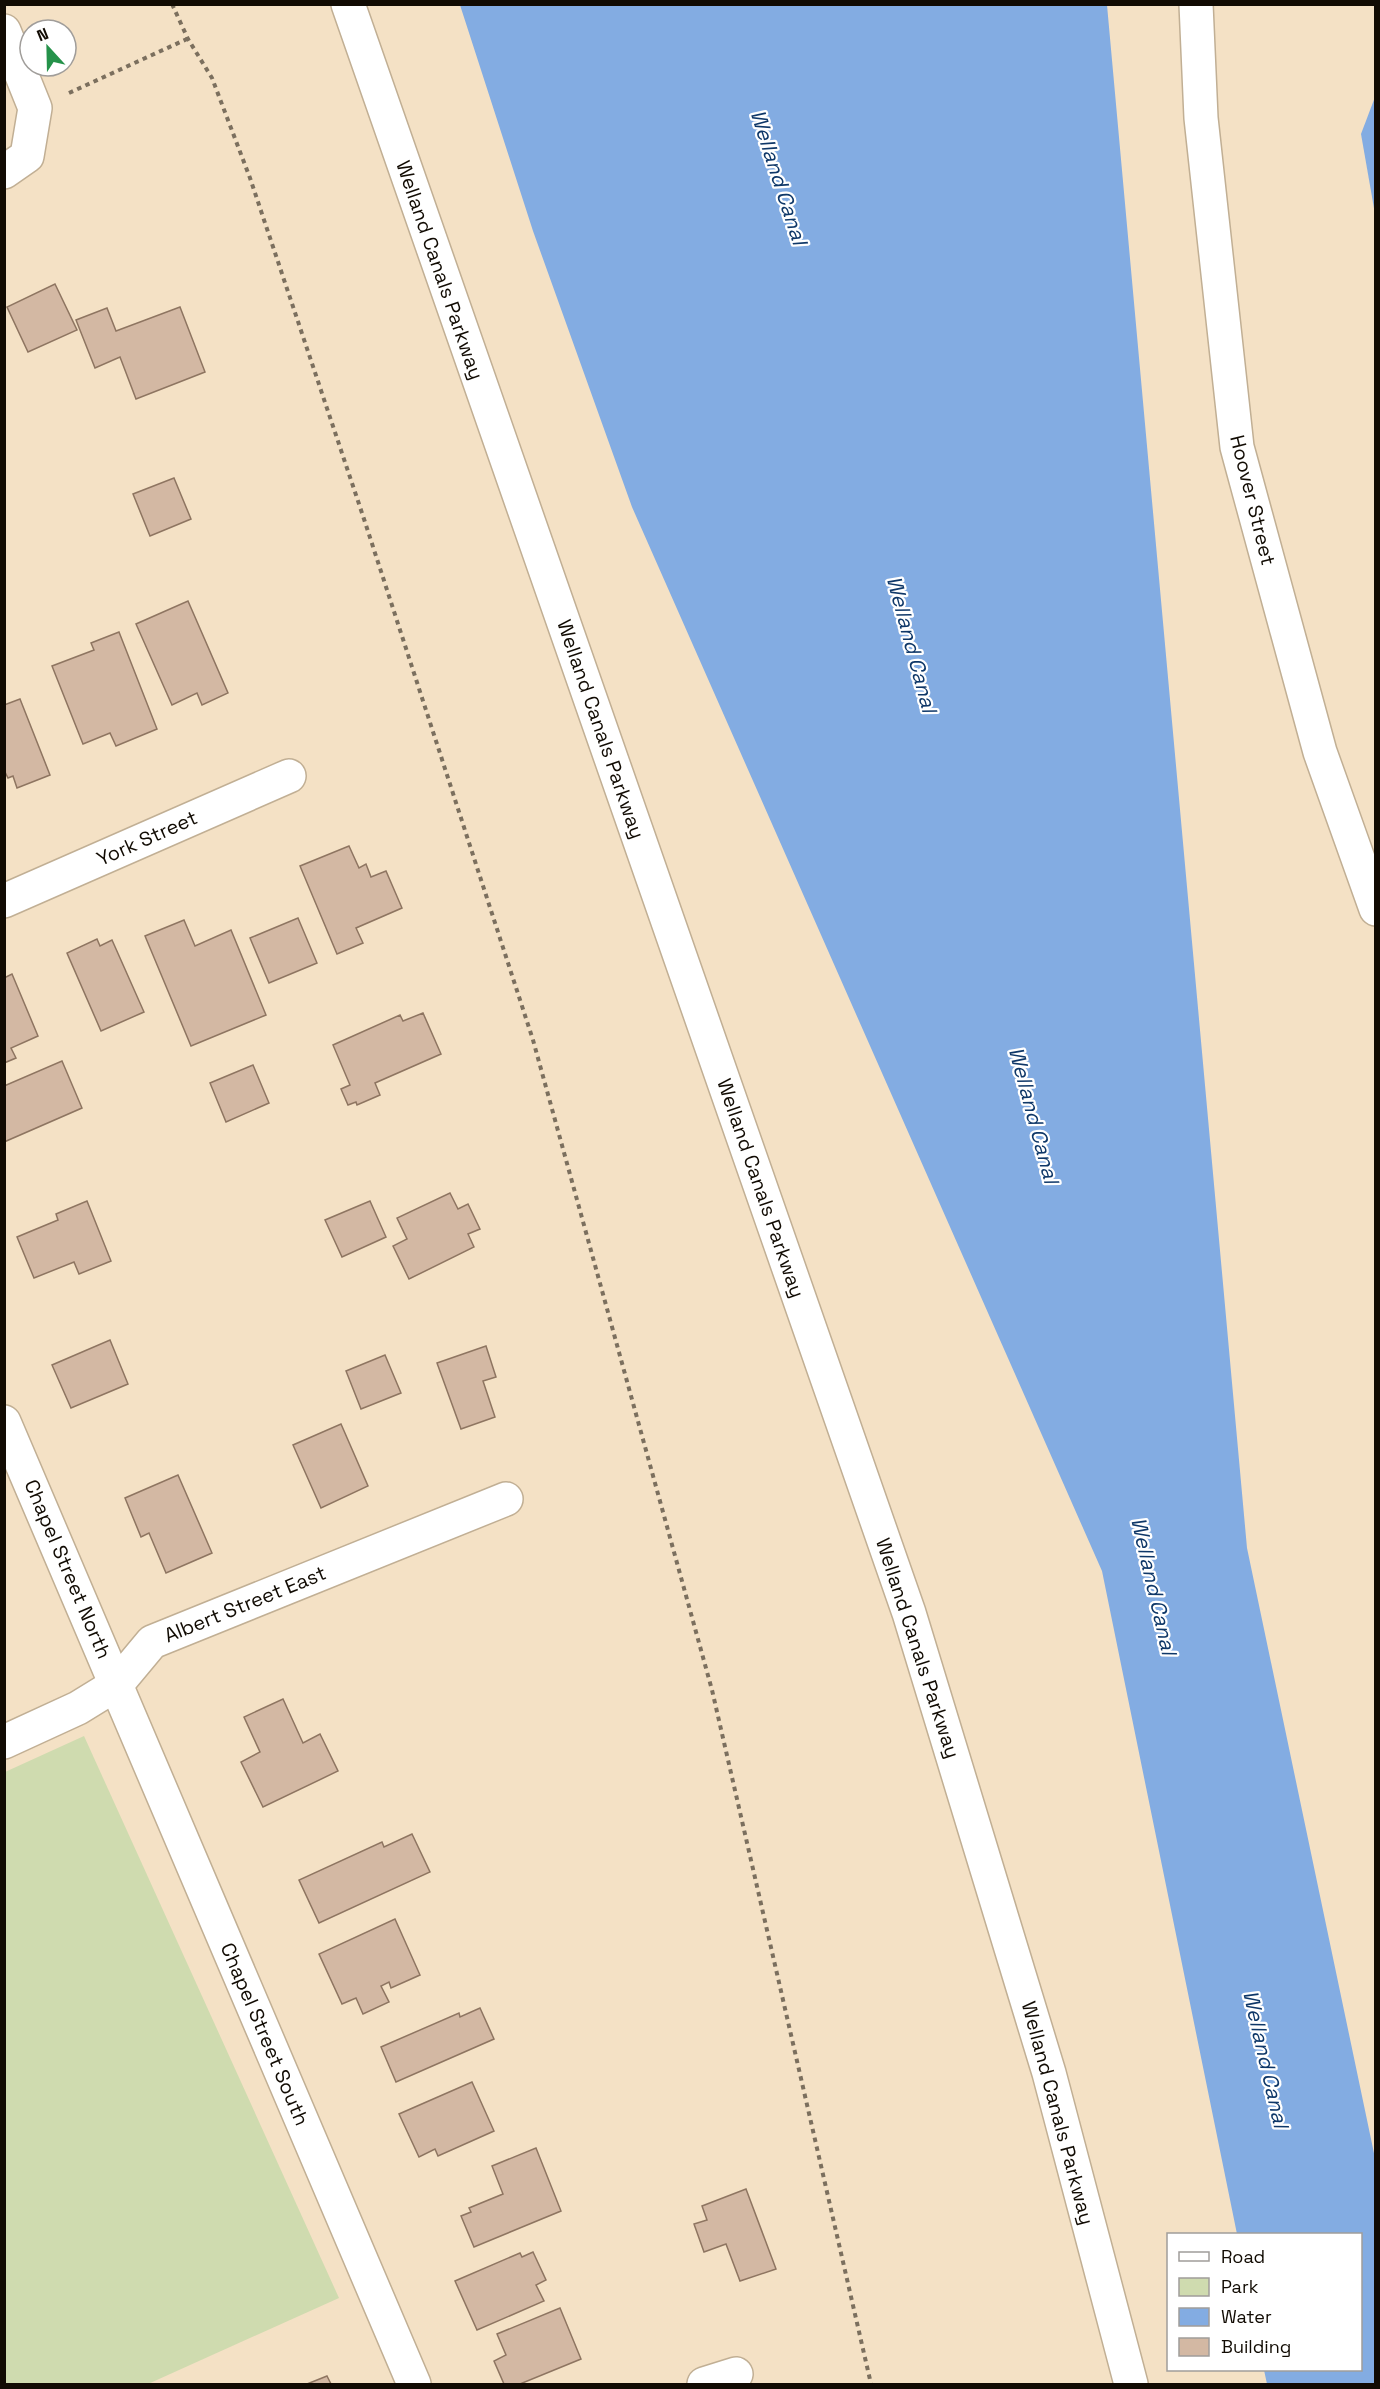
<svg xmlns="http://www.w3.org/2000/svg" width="1380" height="2389" viewBox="0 0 1380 2389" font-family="'Space Grotesk',sans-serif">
  <rect width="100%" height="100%" fill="#f4e1c5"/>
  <path fill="#cfdbaf" d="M84,1736L339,2298L148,2384H5V1772Z"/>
  <g fill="#83ace2">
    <path d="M460,5H1107L1247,1548L1375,2158V2384H1267L1264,2370H1360V2234H1237L1102,1571L632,507L533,231Z"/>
    <path d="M1375,97V214L1361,134Z"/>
  </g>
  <g fill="#d3b8a3" stroke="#8e7561" stroke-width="1.5">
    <path d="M55,284L77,330L28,352L7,307Z"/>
    <path d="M180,307L205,372L136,399L120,357L95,368L76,320L107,308L116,331Z"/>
    <path d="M174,478L191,519L150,536L133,494Z"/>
    <path d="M188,601L228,693L202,705L197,693L172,705L136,624Z"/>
    <path d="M119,632L157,729L116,746L110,733L83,744L52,666L94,650L91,643Z"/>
    <path d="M20,699L50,775L17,788L13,776L8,778L4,770V705Z"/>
    <path d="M349,846L359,868L366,864L371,877L386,871L402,908L356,928L363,943L337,954L300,866Z"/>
    <path d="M298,918L317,963L269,983L250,938Z"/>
    <path d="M184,920L195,946L231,930L266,1015L191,1046L145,936Z"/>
    <path d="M97,939L100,946L112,940L144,1012L101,1031L67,953Z"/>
    <path d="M12,974L38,1036L11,1048L16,1058L4,1063V978Z"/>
    <path d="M423,1013L441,1054L375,1083L380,1095L357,1105L356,1102L348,1105L341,1089L350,1085L333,1045L400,1015L403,1021Z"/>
    <path d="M62,1061L82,1108L4,1142V1086Z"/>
    <path d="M253,1065L269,1103L226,1122L210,1083Z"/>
    <path d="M450,1193L458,1209L468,1204L480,1229L468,1234L474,1247L409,1279L393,1246L407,1239L397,1218Z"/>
    <path d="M87,1201L111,1261L79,1274L74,1262L34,1278L17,1237L58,1220L56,1214Z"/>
    <path d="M370,1201L386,1237L342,1257L325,1220Z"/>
    <path d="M110,1340L128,1384L71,1408L52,1365Z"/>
    <path d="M486,1346L496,1377L483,1381L495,1417L461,1429L437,1363Z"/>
    <path d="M385,1355L401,1393L361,1409L346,1371Z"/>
    <path d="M341,1424L368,1486L321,1508L293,1445Z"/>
    <path d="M178,1475L212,1553L166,1573L149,1533L141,1537L125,1498Z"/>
    <path d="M283,1699L303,1743L320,1734L338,1771L263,1807L241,1762L260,1752L244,1717Z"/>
    <path d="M412,1834L430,1872L319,1923L299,1880L382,1842L384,1847Z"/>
    <path d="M395,1919L420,1975L391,1988L389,1982L381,1986L389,2002L363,2014L356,1998L342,2004L319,1954Z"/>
    <path d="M480,2008L494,2039L396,2082L381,2047L459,2013L460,2017Z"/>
    <path d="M472,2082L494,2131L438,2156L435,2149L419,2157L399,2114Z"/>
    <path d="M536,2148L561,2211L474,2247L461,2216L471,2212L469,2208L503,2194L492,2166Z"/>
    <path d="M746,2189L776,2269L740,2281L726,2244L704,2252L694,2224L707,2220L702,2206Z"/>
    <path d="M533,2252L546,2280L536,2285L544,2301L477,2330L455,2281L520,2253L522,2257Z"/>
    <path d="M560,2308L581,2359L520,2384H504L494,2361L506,2355L497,2334Z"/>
    <path d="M327,2376L331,2384H307Z"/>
  </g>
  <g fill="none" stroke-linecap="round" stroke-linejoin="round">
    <g stroke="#c1af94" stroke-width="36">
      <g id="minor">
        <path d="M348,4L909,1613L1049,2073L1131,2384"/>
        <path d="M1196,4L1201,118L1237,447L1320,752L1376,909"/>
        <path d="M4,31L35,108L27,156L4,172"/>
        <path d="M4,901L289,776"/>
        <path d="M4,1422L414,2384"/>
        <path d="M4,1742L78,1708L117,1684L152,1642L506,1499"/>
        <path d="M704,2384L736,2374"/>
      </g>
    </g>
    <g stroke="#7b6f5e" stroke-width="4" stroke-dasharray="4.5 4.5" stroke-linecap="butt">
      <path d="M172,4L188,39L212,78L250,178L364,519L533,1040L712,1690L871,2384"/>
      <path d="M69,93L187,39"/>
    </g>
    <use href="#minor" stroke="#fff" stroke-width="33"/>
  </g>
  <g text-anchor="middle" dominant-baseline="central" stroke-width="4.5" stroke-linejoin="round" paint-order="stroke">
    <g font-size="20" fill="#110b03" stroke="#fff">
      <text transform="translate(440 270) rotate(71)">Welland Canals Parkway</text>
      <text transform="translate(1253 500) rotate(76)">Hoover Street</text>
      <text transform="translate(601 729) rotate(71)">Welland Canals Parkway</text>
      <text transform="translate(147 838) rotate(-24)">York Street</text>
      <text transform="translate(761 1188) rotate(71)">Welland Canals Parkway</text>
      <text transform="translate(68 1569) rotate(67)">Chapel Street North</text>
      <text transform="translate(245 1604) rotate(-22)">Albert Street East</text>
      <text transform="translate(918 1648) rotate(72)">Welland Canals Parkway</text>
      <text transform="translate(265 2034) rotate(67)">Chapel Street South</text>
      <text transform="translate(1058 2113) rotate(75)">Welland Canals Parkway</text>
    </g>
    <g font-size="21" font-style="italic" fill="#0e3768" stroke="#fff">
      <text transform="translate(779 177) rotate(72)">Welland Canal</text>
      <text transform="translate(912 644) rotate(75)">Welland Canal</text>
      <text transform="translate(1034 1115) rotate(75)">Welland Canal</text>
      <text transform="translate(1154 1586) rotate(77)">Welland Canal</text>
      <text transform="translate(1266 2059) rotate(77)">Welland Canal</text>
    </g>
  </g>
  <rect width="1380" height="2389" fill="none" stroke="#110b03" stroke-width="12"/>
  <rect x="1167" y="2233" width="195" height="138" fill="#ffffff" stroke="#a09d9a" stroke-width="1.5"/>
  <rect x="1179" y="2252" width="30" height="9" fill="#ffffff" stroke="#a09d9a" stroke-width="1.5"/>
  <text x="1221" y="2263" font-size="18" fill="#110b03">Road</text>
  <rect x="1179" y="2278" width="30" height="18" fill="#cfdbaf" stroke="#a09d9a" stroke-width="1.5"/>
  <text x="1221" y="2293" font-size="18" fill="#110b03">Park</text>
  <rect x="1179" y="2308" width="30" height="18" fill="#83ace2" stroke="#a09d9a" stroke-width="1.5"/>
  <text x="1221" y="2323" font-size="18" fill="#110b03">Water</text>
  <rect x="1179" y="2338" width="30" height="18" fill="#d3b8a3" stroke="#a09d9a" stroke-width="1.5"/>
  <text x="1221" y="2353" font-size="18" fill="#110b03">Building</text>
  <g transform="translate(48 48) rotate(338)"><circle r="28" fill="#ffffff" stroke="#a09d9a" stroke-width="1.5"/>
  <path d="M0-4.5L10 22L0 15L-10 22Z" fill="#25924a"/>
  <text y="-9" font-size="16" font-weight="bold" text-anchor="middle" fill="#110b03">N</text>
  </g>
</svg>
